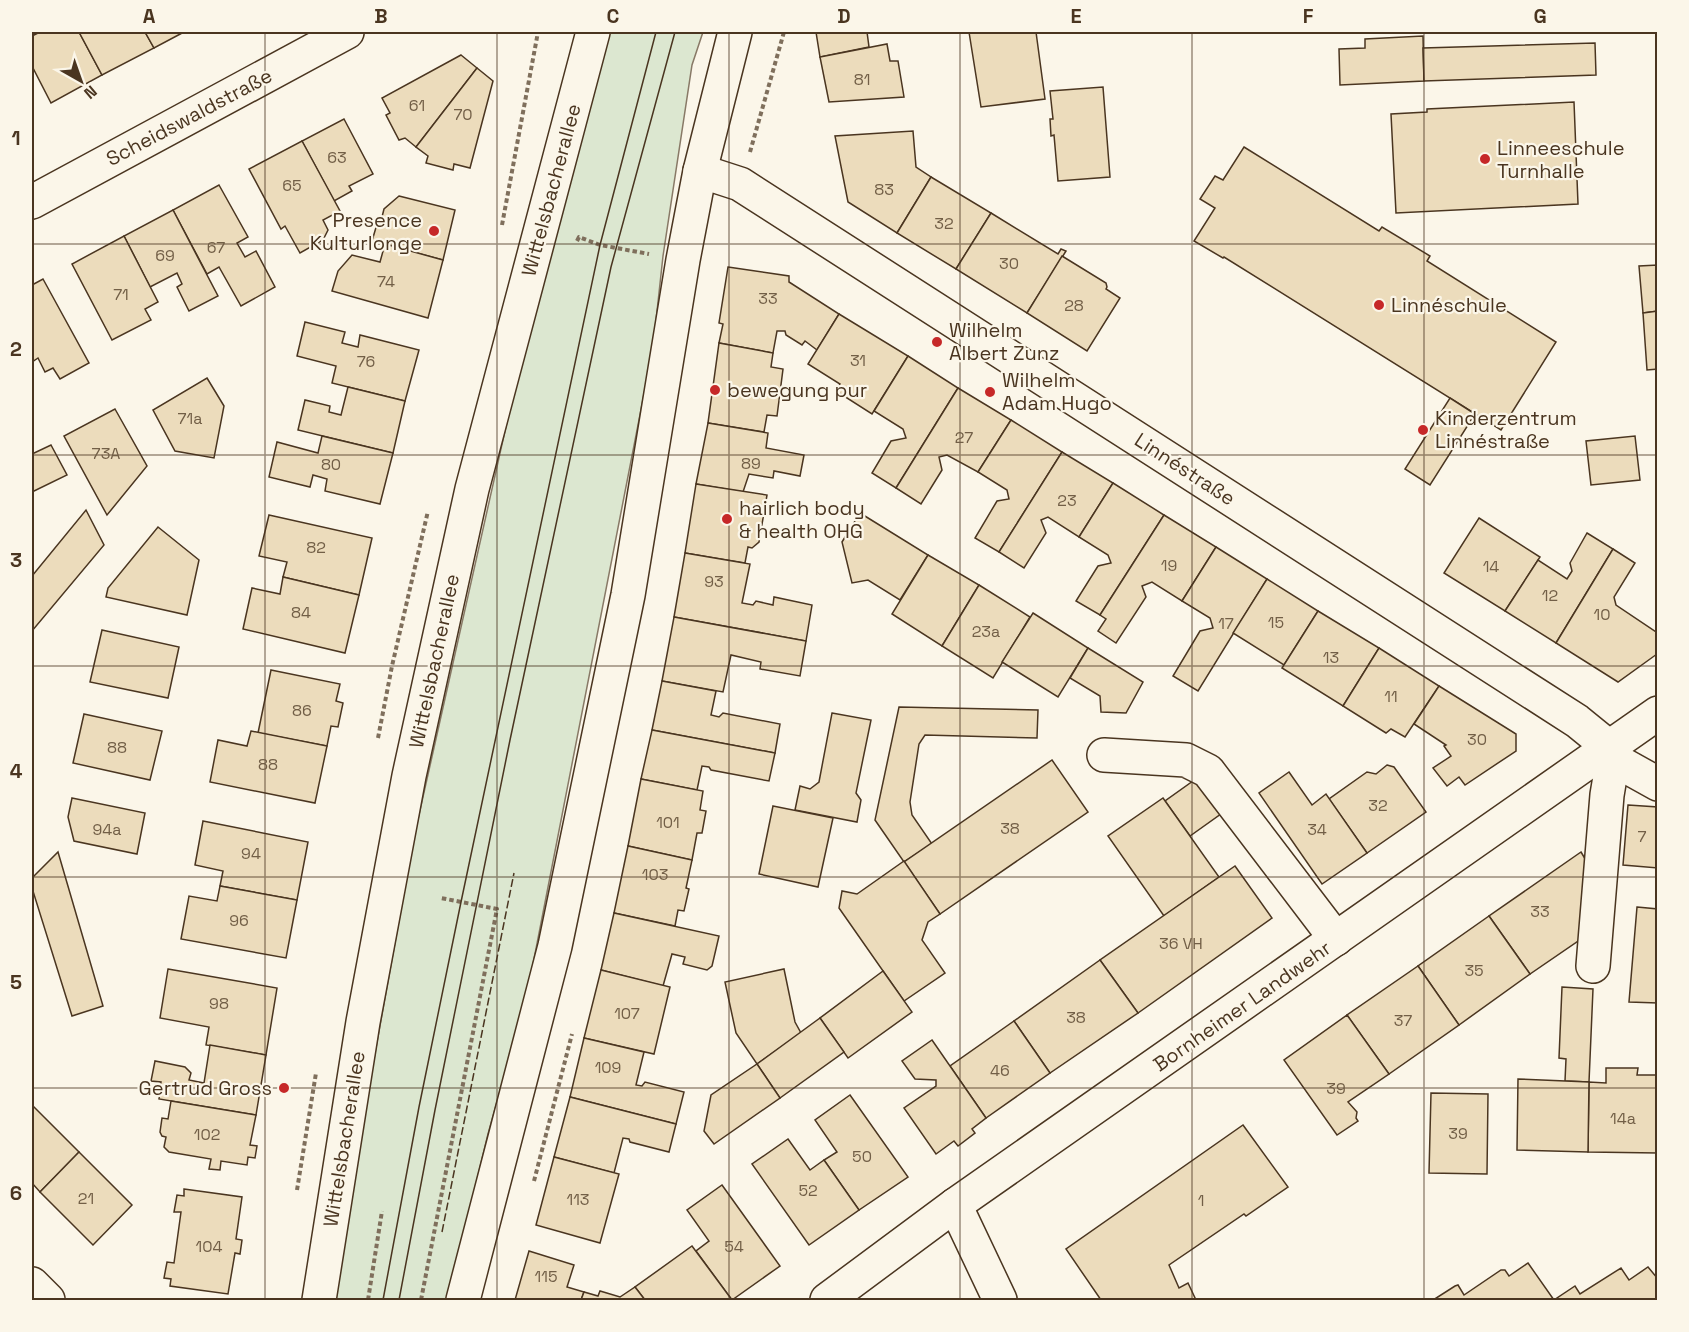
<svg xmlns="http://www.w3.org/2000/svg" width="1689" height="1332" viewBox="0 0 1689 1332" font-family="'Space Grotesk',sans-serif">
  <rect width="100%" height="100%" fill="#fbf6e9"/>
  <path fill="#dce7d0" stroke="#887966" stroke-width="1.5" d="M609,32H703L692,65L663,256L653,348L527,995L488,1134L448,1300H335L348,1203L414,837L544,257Z"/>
  <g fill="#ecdcbc" stroke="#4a3520" stroke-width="1.5">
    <path d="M40,32H79L102,75L51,103L32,66V36Z"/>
    <path d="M79,32H145L154,48L102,75Z"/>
    <path d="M145,32H184L154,48Z"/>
    <path d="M816,32H867L869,47L820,57Z"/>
    <path d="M969,32H1036L1045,99L981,107Z"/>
    <path d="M1423,36L1424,81L1340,85L1339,49L1365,48V39Z"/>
    <path d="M1595,43L1596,75L1424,81L1423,48Z"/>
    <path d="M887,44L890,61H898L904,97L829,102L820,57Z"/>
    <path d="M461,55L477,68L416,147L405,138L399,140L386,115L390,113L382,98Z"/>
    <path d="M477,68L493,81L470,168L454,164L453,170L426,163L428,156L416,147Z"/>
    <path d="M1103,87L1110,177L1058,181L1054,135L1051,136L1050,119H1053L1050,91Z"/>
    <path d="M1574,102L1578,204L1396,213L1391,114L1427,112V109Z"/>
    <path d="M344,119L373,174L349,186L352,191L334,201L302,141Z"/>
    <path d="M913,131L916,167L931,177L897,233L848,202L835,136Z"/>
    <path d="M302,141L340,211L323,220L328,230L323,240L300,253L285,226L281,229L249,169Z"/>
    <path d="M1244,147L1379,231L1382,227L1430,256L1427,261L1556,342L1501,430L1224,257L1223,258L1194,241L1215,208L1200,199L1215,176L1223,180Z"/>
    <path d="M931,177L991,213L956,269L897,233Z"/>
    <path d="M219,185L248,237L237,243L245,257L256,251L275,287L241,306L219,267L207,274L173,210Z"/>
    <path d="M399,196L455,210L443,260L372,241L377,224L380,225L384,209Z"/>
    <path d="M173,210L218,296L189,311L177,287L182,284L177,273L150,287L124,236Z"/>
    <path d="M991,213L1058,254L1061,249L1066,251L1027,313L956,269Z"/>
    <path d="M124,236L158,302L145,309L151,320L112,340L72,264Z"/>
    <path d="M385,244L443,260L428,318L332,291L338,271L352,255L380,262Z"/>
    <path d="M1062,256L1106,283L1107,287L1106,289L1120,298L1087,351L1027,313Z"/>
    <path d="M1658,265V311L1643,313L1639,266Z"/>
    <path d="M728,267L789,276V282L839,314L817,350L805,341L802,345L786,335L785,331H777L773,353L719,343L723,324L719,323Z"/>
    <path d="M43,279L89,363L60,379L53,368L45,372L38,358L32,362V285Z"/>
    <path d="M1658,311V369L1647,370L1643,313Z"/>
    <path d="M839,314L908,356L872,414L836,391L840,384L808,364Z"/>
    <path d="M305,322L345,332L342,343L358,347L360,335L419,350L405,401L332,383L336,366L297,356Z"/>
    <path d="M719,343L773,353L771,367L783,369L777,416L767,415L764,432L708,423Z"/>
    <path d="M908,356L958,388L896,488L872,473L891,441L906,438L903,429L874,411Z"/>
    <path d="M207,378L224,406L214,458L175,451L153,410Z"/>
    <path d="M348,387L405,401L393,453L298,430L305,400L330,406L329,412L341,415Z"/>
    <path d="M958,388L1011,420L978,472L947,455L939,457L942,470L921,504L896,488Z"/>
    <path d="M1450,398L1475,414L1430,485L1405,469Z"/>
    <path d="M115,409L147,466L107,515L64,436Z"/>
    <path d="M1011,420L1062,452L999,552L975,538L997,501L1009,499L1007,490L978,472Z"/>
    <path d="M708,423L768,433L766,448L804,455L800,476L774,471L773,478L749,474L743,492L696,484Z"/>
    <path d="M322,436L393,453L380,504L325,491L327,479L313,475L310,487L269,477L277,442L318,453Z"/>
    <path d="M1635,436L1640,480L1591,485L1586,441Z"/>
    <path d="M51,445L67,475L32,492V454Z"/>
    <path d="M1062,452L1113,483L1079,537L1048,517L1041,520L1046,533L1024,568L999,552Z"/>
    <path d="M1113,483L1164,515L1100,615L1076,601L1098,566L1111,563L1108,555L1079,537Z"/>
    <path d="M696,484L767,495L759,542L752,548L748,547L745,563L685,553Z"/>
    <path d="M86,510L104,545L32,631V576Z"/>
    <path d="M860,513L928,555L900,600L868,580L852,583L842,542Z"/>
    <path d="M269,515L372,538L359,595L283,577L287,562L259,556Z"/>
    <path d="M1164,515L1216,547L1182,601L1152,582L1142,586L1146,597L1116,643L1098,631L1106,619L1100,615Z"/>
    <path d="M1479,518L1540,557L1505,611L1444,573Z"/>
    <path d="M158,527L199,560L187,615L106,597L108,588Z"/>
    <path d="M1587,533L1613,549L1556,643L1505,611L1538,560L1567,579L1572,571L1570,563Z"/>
    <path d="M1216,547L1267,579L1198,691L1173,676L1200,631L1213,628L1210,618L1182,601Z"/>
    <path d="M1613,549L1635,563L1614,597L1616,605L1656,632L1657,654L1618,682L1556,643Z"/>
    <path d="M685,553L750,564L742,603L753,605L756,601L773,605L774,597L812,605L806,641L674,617Z"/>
    <path d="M928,555L979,585L942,646L892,614Z"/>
    <path d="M283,577L359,595L345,653L243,629L252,588L280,594Z"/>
    <path d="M1267,579L1318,611L1284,665L1233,633Z"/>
    <path d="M979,585L1030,617L993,678L942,646Z"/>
    <path d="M1318,611L1379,648L1343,706L1282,668Z"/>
    <path d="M1033,613L1088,648L1058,697L1002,662Z"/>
    <path d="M674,617L806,641L800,676L760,669L761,662L731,655L723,692L662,681Z"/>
    <path d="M102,630L179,647L168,698L90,682Z"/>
    <path d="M1088,648L1143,682L1126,713L1101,712L1100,696L1070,678Z"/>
    <path d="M1379,648L1439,686L1405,737L1391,729L1386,733L1343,706Z"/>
    <path d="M271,670L340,684L336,701L343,703L338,727L331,726L327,746L258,733Z"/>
    <path d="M662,681L716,691L711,715L719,717L723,713L780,724L775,753L652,730Z"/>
    <path d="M1439,686L1516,734V751L1465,785L1459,777L1447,786L1433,768L1451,756L1444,746L1446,745L1414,724Z"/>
    <path d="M899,707L1038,710L1037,738L925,735L919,744L910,802L912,815L932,844L904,862L875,820Z"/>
    <path d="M832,713L871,720L856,793L861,800L857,822L795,810L800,786L810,789L819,782Z"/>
    <path d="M84,714L162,731L150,780L73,763Z"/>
    <path d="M652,730L775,753L769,781L711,770L709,767L702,766L697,790L641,779Z"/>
    <path d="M251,731L327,746L315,803L210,782L218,740L247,746Z"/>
    <path d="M1052,760L1088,812L940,914L904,862Z"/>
    <path d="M1387,765L1394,767L1426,812L1367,853L1329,799L1367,772L1376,774Z"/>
    <path d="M1289,772L1312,805L1326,794L1367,853L1322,884L1259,793Z"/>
    <path d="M1200,776L1225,811L1190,836L1165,801Z"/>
    <path d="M641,779L703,791L700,810L706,811L702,833H697L692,860L628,846Z"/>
    <path d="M72,798L145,813L137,854L74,841L68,817Z"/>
    <path d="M1163,798L1219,877L1164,916L1108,836Z"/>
    <path d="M1628,805L1658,807V868L1623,865Z"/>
    <path d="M773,806L833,818L818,887L759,874Z"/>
    <path d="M203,821L308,842L297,900L220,886L223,871L195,865Z"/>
    <path d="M628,846L692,860L686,888L689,889L684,911L678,910L675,926L614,913Z"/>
    <path d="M58,852L103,1006L72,1016L32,888V878Z"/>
    <path d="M1581,852L1587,862L1581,939L1530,974L1489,916Z"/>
    <path d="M904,861L940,914L928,922L922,940L945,973L904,1001L839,908L842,891L857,894Z"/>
    <path d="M1235,866L1272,918L1138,1013L1100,960Z"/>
    <path d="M220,886L297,900L286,958L181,939L189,896L217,901Z"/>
    <path d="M1637,907L1658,909V1003L1629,1002Z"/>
    <path d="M614,913L719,936L712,966L707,970L683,964L685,957L672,954L663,986L601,970Z"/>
    <path d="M1489,916L1530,974L1459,1025L1418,966Z"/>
    <path d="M1100,960L1138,1013L1050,1073L1014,1021Z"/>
    <path d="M1418,966L1459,1025L1389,1074L1347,1015Z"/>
    <path d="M168,969L277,988L266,1055L206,1045L209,1027L160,1018Z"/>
    <path d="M784,969L795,1022L801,1033L757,1064L736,1033L725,982Z"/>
    <path d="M601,970L670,987L654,1054L584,1038Z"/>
    <path d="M883,971L912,1012L848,1058L820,1018Z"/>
    <path d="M1562,987L1593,989L1589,1082L1565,1081L1566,1059L1559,1058Z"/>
    <path d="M1347,1015L1389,1074L1348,1102L1357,1112L1356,1118L1358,1121L1337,1135L1284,1060Z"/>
    <path d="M820,1018L844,1052L780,1098L757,1064Z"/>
    <path d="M1014,1021L1050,1073L986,1118L950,1066Z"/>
    <path d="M584,1038L644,1052L636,1085L642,1086L645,1082L684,1092L676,1124L570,1097Z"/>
    <path d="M932,1040L986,1118L972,1129L975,1133L958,1146L954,1141L936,1154L904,1108L936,1086V1080L915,1079L902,1061Z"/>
    <path d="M210,1045L266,1055L256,1115L159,1099L161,1082L151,1081L155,1061L185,1067L191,1073L189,1080L204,1083Z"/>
    <path d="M757,1064L780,1098L714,1144L704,1131L711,1095Z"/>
    <path d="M1606,1068H1638L1637,1075H1656L1658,1068V1153L1588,1152L1589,1082L1606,1083Z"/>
    <path d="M1518,1079L1589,1082L1588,1152L1517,1150Z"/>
    <path d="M1431,1093L1488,1094L1487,1174L1429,1173Z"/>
    <path d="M850,1095L908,1177L859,1210L824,1160L837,1152L815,1120Z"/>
    <path d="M570,1097L676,1124L669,1152L630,1142L629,1139L623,1138L614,1173L554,1157Z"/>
    <path d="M171,1101L256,1115L250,1145L257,1146L255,1158L248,1157L247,1165L221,1161L220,1170L209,1169L211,1159L169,1152L164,1147L166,1137L162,1136L160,1132L162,1118L168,1119Z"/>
    <path d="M32,1105L79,1152L40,1192L32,1183Z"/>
    <path d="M1243,1125L1288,1187L1246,1216L1244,1214L1169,1265L1179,1288L1188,1283L1196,1300H1101L1066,1249Z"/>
    <path d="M788,1139L810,1170L824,1160L859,1210L809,1245L752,1164Z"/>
    <path d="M79,1152L132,1205L93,1245L40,1192Z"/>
    <path d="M554,1157L619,1174L600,1243L536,1225Z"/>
    <path d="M722,1185L780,1266L732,1300L696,1251L709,1241L687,1210Z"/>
    <path d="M184,1189L242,1197L236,1239L242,1240L240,1254L235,1253L228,1294L170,1286L171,1279L164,1278L167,1262L174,1263L181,1212H174L177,1195L184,1196Z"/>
    <path d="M692,1246L732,1300H645L635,1287Z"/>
    <path d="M529,1251L574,1265L567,1287L584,1292L581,1300H515Z"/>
    <path d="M1528,1263L1554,1300H1433L1455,1286L1458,1285L1464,1295L1501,1270H1505L1509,1276Z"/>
    <path d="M1648,1267L1658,1279V1300H1554L1575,1286L1580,1294L1621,1268L1629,1280Z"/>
    <path d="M635,1287L645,1300H581L584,1292L598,1296L600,1291L620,1297Z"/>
  </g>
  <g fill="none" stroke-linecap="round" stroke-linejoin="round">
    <g stroke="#4a3520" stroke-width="36">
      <g id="minor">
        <path d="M700,171L740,184L1577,721L1609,747L1613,759L1658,784"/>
        <path d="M32,202L347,32"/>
        <path d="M1104,755L1186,760L1208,771L1336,939"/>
        <path d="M1593,966L1607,795L1613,759"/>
        <path d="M955,1205L1000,1300"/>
        <path d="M32,1284L48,1300"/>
        <path d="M827,1300L955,1205L1658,713"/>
      </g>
    </g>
    <g stroke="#4a3520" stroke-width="36">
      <g id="major">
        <path d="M319,1300L363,1022L409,776L472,489L593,32"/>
        <path d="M463,1300L555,946L628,595L683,260L700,171L735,32"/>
      </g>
    </g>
    <g stroke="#7f6f5c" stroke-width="4" stroke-dasharray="4.5 3" stroke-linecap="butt">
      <path d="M750,152L784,32"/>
      <path d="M502,225L538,32"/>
      <path d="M577,241L579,237L600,245L649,254"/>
      <path d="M378,738L392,666L428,511"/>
      <path d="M534,1181L572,1034"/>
      <path d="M297,1190L316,1073"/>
      <path d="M368,1300L382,1211"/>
      <path d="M421,1300L497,909L441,898"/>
    </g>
    <use href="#minor" stroke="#fbf6e9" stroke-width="33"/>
    <use href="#major" stroke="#fbf6e9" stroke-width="33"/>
    <g stroke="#4a3520" stroke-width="1.5">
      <path d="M383,1300L419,1107L461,902L600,245L656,32"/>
      <path d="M399,1300L435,1110L510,740L611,267L675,32"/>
    </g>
    <path stroke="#4a3520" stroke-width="1.5" stroke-dasharray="8 3" stroke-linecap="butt" d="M442,1232L514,873"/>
  </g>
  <path fill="none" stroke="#4a3520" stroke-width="1.5" stroke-opacity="0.55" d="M265,32V1300M497,32V1300M729,32V1300M960,32V1300M1192,32V1300M1424,32V1300M32,244H1658M32,455H1658M32,666H1658M32,877H1658M32,1088H1658"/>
  <g fill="#c62828" stroke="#fbf6e9" stroke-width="2">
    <circle cx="1485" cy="159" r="6"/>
    <circle cx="434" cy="231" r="6"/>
    <circle cx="1379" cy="305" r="6"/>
    <circle cx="937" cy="342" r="6"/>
    <circle cx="715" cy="390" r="6"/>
    <circle cx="990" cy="392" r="6"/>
    <circle cx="1423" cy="430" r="6"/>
    <circle cx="727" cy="519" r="6"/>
    <circle cx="284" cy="1088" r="6"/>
  </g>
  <g text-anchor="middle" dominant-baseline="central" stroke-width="4.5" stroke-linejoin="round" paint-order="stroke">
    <g font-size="16" fill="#725f47">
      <text x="862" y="79">81</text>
      <text x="417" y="105">61</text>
      <text x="463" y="114">70</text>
      <text x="337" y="157">63</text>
      <text x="292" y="185">65</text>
      <text x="884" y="189">83</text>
      <text x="944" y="223">32</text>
      <text x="216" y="247">67</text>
      <text x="165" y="255">69</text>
      <text x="1009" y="263">30</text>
      <text x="386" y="281">74</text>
      <text x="121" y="294">71</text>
      <text x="768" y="298">33</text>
      <text x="1074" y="305">28</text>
      <text x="858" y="360">31</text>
      <text x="366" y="361">76</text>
      <text x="190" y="418">71a</text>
      <text x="964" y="437">27</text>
      <text x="106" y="453">73A</text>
      <text x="751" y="463">89</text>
      <text x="331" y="464">80</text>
      <text x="1067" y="500">23</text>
      <text x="316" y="547">82</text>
      <text x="1169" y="565">19</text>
      <text x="1491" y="566">14</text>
      <text x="714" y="581">93</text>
      <text x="1550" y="595">12</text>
      <text x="301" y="612">84</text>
      <text x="1602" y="614">10</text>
      <text x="1276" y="622">15</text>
      <text x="1226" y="623">17</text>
      <text x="986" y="631">23a</text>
      <text x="1331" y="657">13</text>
      <text x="1391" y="696">11</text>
      <text x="302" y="710">86</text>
      <text x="1477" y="739">30</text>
      <text x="117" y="747">88</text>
      <text x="268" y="764">88</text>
      <text x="1378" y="805">32</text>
      <text x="668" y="822">101</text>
      <text x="1010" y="828">38</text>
      <text x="107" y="829">94a</text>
      <text x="1317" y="829">34</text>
      <text x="1642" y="836">7</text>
      <text x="251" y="853">94</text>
      <text x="655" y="874">103</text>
      <text x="1540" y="911">33</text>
      <text x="239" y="920">96</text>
      <text x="1181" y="943">36 VH</text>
      <text x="1474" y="970">35</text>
      <text x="219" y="1003">98</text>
      <text x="627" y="1013">107</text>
      <text x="1076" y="1017">38</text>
      <text x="1403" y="1020">37</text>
      <text x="608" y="1067">109</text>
      <text x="1000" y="1070">46</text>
      <text x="1336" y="1088">39</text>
      <text x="1623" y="1118">14a</text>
      <text x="1458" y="1133">39</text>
      <text x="207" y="1134">102</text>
      <text x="862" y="1156">50</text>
      <text x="808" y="1190">52</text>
      <text x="86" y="1198">21</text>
      <text x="578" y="1199">113</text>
      <text x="1201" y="1200">1</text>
      <text x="209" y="1246">104</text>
      <text x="734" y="1246">54</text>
      <text x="546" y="1276">115</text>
    </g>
    <g font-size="20" fill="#4a3520" stroke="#fbf6e9">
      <text transform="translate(189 117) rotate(-28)">Scheidswaldstraße</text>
      <text transform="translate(551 190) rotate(-75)">Wittelsbacherallee</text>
      <text transform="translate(1185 469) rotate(33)">Linnéstraße</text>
      <text transform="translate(434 661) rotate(-78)">Wittelsbacherallee</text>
      <text transform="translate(1242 1006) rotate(-35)">Bornheimer Landwehr</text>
      <text transform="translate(344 1139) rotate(-81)">Wittelsbacherallee</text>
    </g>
    <g font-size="20" fill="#4a3520" stroke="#fbf6e9" text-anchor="start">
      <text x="1497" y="148">Linneeschule<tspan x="1497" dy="23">Turnhalle</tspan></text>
      <text x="422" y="220" text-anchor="end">Presence<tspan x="422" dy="23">Kulturlonge</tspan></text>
      <text x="1391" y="305">Linnéschule</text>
      <text x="949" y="330">Wilhelm<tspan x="949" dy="23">Albert Zunz</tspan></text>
      <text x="1002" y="380">Wilhelm<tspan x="1002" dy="23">Adam Hugo</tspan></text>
      <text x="727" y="390">bewegung pur</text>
      <text x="1435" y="418">Kinderzentrum<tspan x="1435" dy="23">Linnéstraße</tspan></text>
      <text x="739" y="508">hairlich body<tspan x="739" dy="23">&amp; health OHG</tspan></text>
      <text x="272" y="1088" text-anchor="end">Gertrud Gross</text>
    </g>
  </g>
  <rect width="1689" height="1332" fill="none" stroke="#fbf6e9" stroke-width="66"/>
  <g transform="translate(81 81) rotate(140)" stroke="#fbf6e9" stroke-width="4.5" paint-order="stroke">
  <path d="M0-4.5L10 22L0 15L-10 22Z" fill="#4a3520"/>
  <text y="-9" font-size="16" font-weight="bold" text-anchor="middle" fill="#4a3520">N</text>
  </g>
  <rect x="33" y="33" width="1623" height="1266" fill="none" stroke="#4a3520" stroke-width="2"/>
  <g font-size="20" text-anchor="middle" font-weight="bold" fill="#4a3520">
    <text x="149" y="23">A</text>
    <text x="381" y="23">B</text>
    <text x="613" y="23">C</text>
    <text x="844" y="23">D</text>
    <text x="1076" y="23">E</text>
    <text x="1308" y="23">F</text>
    <text x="1540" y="23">G</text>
    <text x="16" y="145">1</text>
    <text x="16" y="356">2</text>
    <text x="16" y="567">3</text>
    <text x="16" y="778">4</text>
    <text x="16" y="989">5</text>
    <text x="16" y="1200">6</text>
  </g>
</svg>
